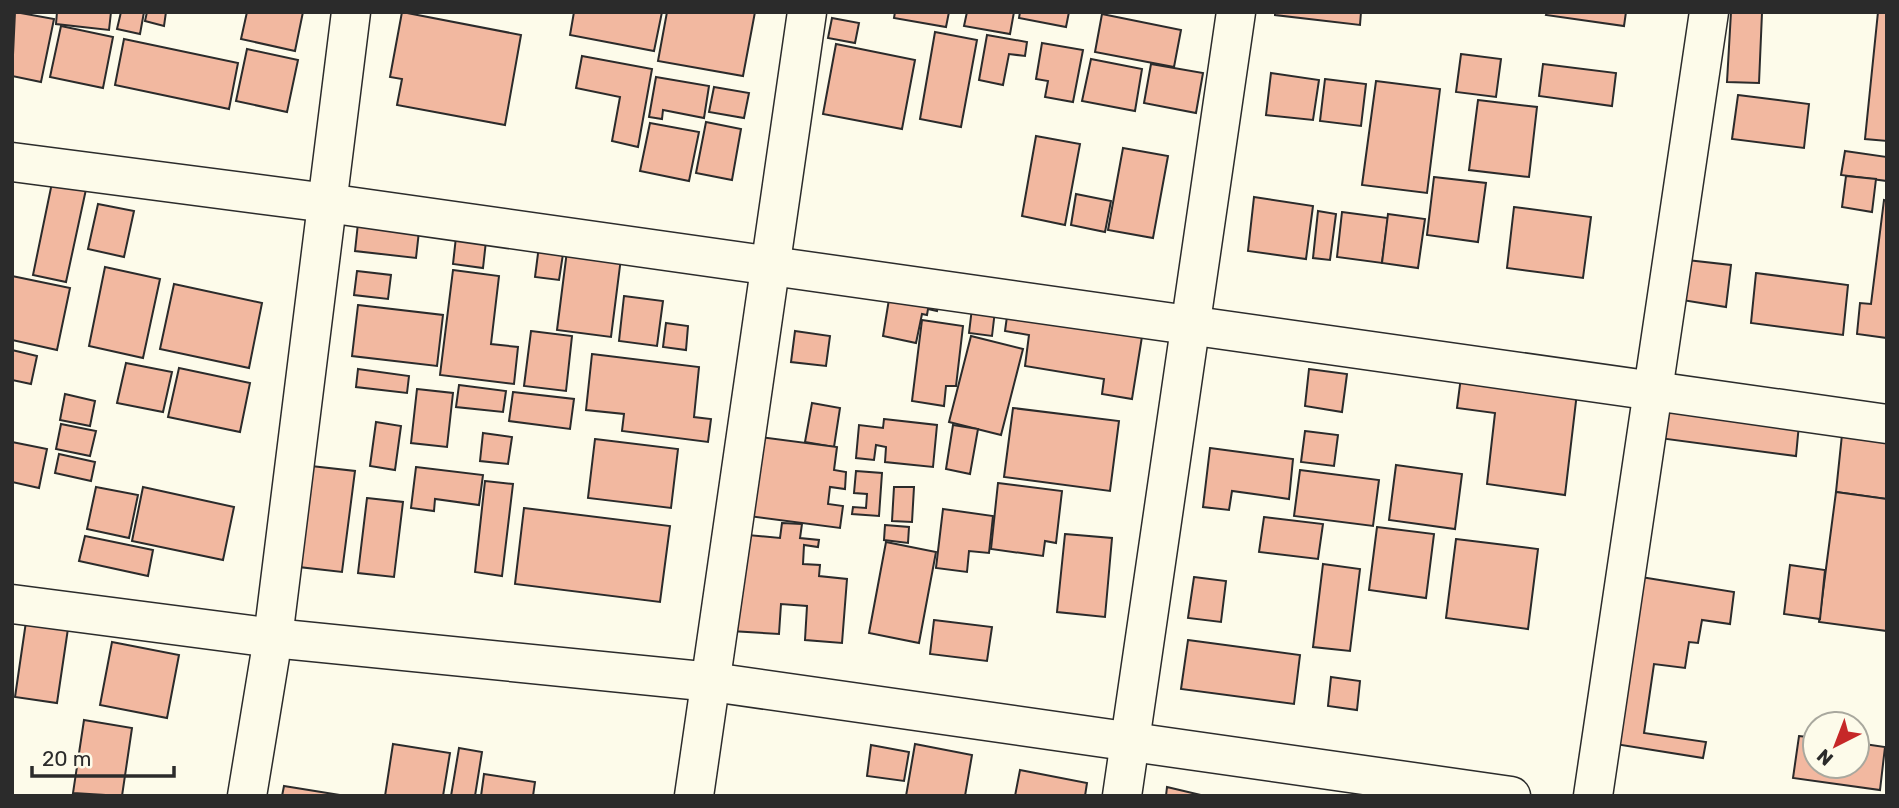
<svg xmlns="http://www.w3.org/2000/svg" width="1899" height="808" viewBox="0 0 1899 808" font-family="Rubik,sans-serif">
  <rect width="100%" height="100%" fill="#fdfbea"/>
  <g fill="#f2b8a0" stroke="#2b2b2b" stroke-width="2">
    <path d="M15,12L54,19L41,82L12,76Z"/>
    <path d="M57,12H111L109,30L56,24Z"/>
    <path d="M121,12H144L140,34L117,29Z"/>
    <path d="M147,12H166L164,26L145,21Z"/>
    <path d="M247,12H303L295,51L241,39Z"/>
    <path d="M402,12L521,35L505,125L397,105L402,79L390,77Z"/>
    <path d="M574,12H662L654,51L570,35Z"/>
    <path d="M667,12H755L743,76L658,61Z"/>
    <path d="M895,12H949L946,27L894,18Z"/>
    <path d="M967,12H1014L1010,34L964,26Z"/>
    <path d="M1020,12H1069L1066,27L1019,18Z"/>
    <path d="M1275,12H1361L1360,25L1275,15Z"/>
    <path d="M1547,12H1626L1624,26L1546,15Z"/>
    <path d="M1731,12L1762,13L1759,83L1727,82Z"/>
    <path d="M1878,12H1887V141L1865,139Z"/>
    <path d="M1102,14L1181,30L1174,67L1095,52Z"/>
    <path d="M832,18L859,23L855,43L828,38Z"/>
    <path d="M61,26L113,37L103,88L50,77Z"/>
    <path d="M935,32L977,40L961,127L920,119Z"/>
    <path d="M987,35L1027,42L1025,56L1009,54L1003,85L979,80Z"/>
    <path d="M124,39L238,63L229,109L115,85Z"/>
    <path d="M1042,43L1083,50L1073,102L1045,97L1048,81L1036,79Z"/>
    <path d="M836,44L915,60L902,129L823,114Z"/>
    <path d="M247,49L298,60L287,112L236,101Z"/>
    <path d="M1461,54L1501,59L1496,97L1456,92Z"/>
    <path d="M582,56L652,69L638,147L612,141L620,97L576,88Z"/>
    <path d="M1091,59L1142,69L1135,111L1082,101Z"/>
    <path d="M1151,64L1203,73L1196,113L1144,103Z"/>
    <path d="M1543,64L1616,73L1612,106L1539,96Z"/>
    <path d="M1271,73L1319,80L1313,120L1266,115Z"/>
    <path d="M656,77L709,86L704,118L663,110L662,119L649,117Z"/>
    <path d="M1325,79L1366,84L1361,126L1320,121Z"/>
    <path d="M1376,81L1440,89L1427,193L1362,185Z"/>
    <path d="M714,87L749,93L744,118L709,112Z"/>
    <path d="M1738,95L1809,104L1804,148L1732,139Z"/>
    <path d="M1478,100L1537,107L1529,177L1469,170Z"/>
    <path d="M706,122L741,129L732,180L696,173Z"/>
    <path d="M650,123L699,132L689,181L640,171Z"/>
    <path d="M1036,136L1080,144L1065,225L1022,216Z"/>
    <path d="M1123,148L1168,156L1153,238L1108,230Z"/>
    <path d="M1845,151L1887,157V181L1841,175Z"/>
    <path d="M54,173L88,180L66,282L33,275Z"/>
    <path d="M1846,176L1876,179L1872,212L1842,207Z"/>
    <path d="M1434,177L1486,183L1478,242L1427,235Z"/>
    <path d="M1076,194L1111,201L1105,232L1071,225Z"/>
    <path d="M1254,197L1313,206L1306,259L1248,251Z"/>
    <path d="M1884,200L1887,201V338L1857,334L1860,303L1871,304Z"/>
    <path d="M98,204L134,211L124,257L88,249Z"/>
    <path d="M1514,207L1591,217L1583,278L1507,268Z"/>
    <path d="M1318,211L1336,214L1330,260L1313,258Z"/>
    <path d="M1342,212L1388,218L1382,263L1337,257Z"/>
    <path d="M359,214L420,222L416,258L355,251Z"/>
    <path d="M1388,214L1425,219L1418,268L1382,263Z"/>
    <path d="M457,228L487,232L483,268L453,264Z"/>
    <path d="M540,238L565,241L559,280L535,277Z"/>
    <path d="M568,243L622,250L611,337L557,330Z"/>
    <path d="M1687,260L1731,265L1726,307L1682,300Z"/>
    <path d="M105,267L160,279L143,358L89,346Z"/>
    <path d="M453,270L499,276L491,344L518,347L514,384L440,375Z"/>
    <path d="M357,271L391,275L388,299L354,295Z"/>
    <path d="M1756,273L1848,285L1843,335L1751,323Z"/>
    <path d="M12,276L70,288L57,350L12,340Z"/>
    <path d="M174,284L262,303L249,368L160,349Z"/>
    <path d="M891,287L940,296L937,311L928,309L927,315L922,314L916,343L883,336Z"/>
    <path d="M624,296L663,301L657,346L619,341Z"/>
    <path d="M973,300L996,302L992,336L969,333Z"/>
    <path d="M1009,302L1144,324L1132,399L1102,394L1104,379L1025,366L1029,335L1005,331Z"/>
    <path d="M358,305L443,315L437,366L352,356Z"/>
    <path d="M922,320L963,326L956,386H946L944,406L912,401Z"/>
    <path d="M666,323L688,326L686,350L663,347Z"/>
    <path d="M531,331L572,336L566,391L524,386Z"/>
    <path d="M795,331L830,336L826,366L791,362Z"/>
    <path d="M971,336L1023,349L1001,435L949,422Z"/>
    <path d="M12,350L37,356L31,384L12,380Z"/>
    <path d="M592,354L699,367L694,417L711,419L708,442L622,431L624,414L586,410Z"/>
    <path d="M126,363L172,372L163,412L117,403Z"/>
    <path d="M179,368L250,383L240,432L168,417Z"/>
    <path d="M358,369L409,376L407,393L356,387Z"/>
    <path d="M1309,369L1347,374L1342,412L1305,406Z"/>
    <path d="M1462,369L1578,384L1565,495L1487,484L1495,413L1457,408Z"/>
    <path d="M459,385L506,391L503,412L456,407Z"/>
    <path d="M417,389L453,393L447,447L411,443Z"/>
    <path d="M513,392L574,399L570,429L509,421Z"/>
    <path d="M65,394L95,401L90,426L60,420Z"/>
    <path d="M812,403L840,408L834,447L805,442Z"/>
    <path d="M1663,407L1799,424L1796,456L1659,438Z"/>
    <path d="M1013,408L1119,421L1110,491L1004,477Z"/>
    <path d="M884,419L937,425L933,467L885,462L886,447L876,445L874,460L856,458L859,425L883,428Z"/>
    <path d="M376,422L401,426L395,470L370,466Z"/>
    <path d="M61,424L96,431L90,456L56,449Z"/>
    <path d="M953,425L978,429L970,474L946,469Z"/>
    <path d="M1843,425L1887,430V499L1836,492Z"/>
    <path d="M1305,431L1338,435L1334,466L1301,462Z"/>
    <path d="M483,433L512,437L508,464L480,461Z"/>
    <path d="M752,436L837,447L834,470L846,472L845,489L830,487L828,504L843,506L840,528L741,515Z"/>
    <path d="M595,439L678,449L671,508L588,498Z"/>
    <path d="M12,442L47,449L39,488L12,482Z"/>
    <path d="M1210,448L1293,459L1289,499L1232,491L1229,510L1203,507Z"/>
    <path d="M59,454L95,462L91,481L55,473Z"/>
    <path d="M1396,465L1462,474L1455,529L1389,520Z"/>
    <path d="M311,466L355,471L342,572L299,567Z"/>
    <path d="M416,467L483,475L479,505L435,499L434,511L411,508Z"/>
    <path d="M1300,470L1379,480L1373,526L1294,516Z"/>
    <path d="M856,471L882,473L879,516L852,514L853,507L866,508L867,494L854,493Z"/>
    <path d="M485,481L513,484L502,576L475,572Z"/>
    <path d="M998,483L1062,491L1056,543L1045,541L1043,556L991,549Z"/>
    <path d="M96,487L138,495L129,538L87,529Z"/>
    <path d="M143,487L234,507L223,560L132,541Z"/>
    <path d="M894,487H914L912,522L892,521Z"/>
    <path d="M1836,492L1887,499V631L1819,622Z"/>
    <path d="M367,498L403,502L394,577L358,573Z"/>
    <path d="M524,508L670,526L660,602L515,584Z"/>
    <path d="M943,509L993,516L989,553L969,551L967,572L936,568Z"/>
    <path d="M1264,517L1323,524L1318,559L1259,552Z"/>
    <path d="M782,523L802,524L800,538L819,540L818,547L804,545L803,564L820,565L819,576L847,579L842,643L805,640L807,606L781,604L779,634L731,631L737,534L780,538Z"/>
    <path d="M885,525L909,527L908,543L884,540Z"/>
    <path d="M1377,527L1434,534L1426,598L1369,590Z"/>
    <path d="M1065,534L1112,538L1105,617L1057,612Z"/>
    <path d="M85,536L153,550L148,576L79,561Z"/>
    <path d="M1456,539L1538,549L1528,629L1446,618Z"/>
    <path d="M886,542L936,552L919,643L869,633Z"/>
    <path d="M1323,564L1360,569L1350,651L1313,647Z"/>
    <path d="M1790,565L1825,570L1820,619L1784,614Z"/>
    <path d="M1194,577L1226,581L1221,622L1188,618Z"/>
    <path d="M1641,577L1734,592L1730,624L1702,620L1698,643L1689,642L1685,668L1654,664L1644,733L1706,742L1703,758L1615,744Z"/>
    <path d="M28,608L70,615L57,703L15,697Z"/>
    <path d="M934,620L992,627L987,661L930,654Z"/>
    <path d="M1188,640L1300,655L1294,704L1181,689Z"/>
    <path d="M112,642L179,655L167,718L100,705Z"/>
    <path d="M1331,677L1360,681L1357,710L1328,706Z"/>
    <path d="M84,720L132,728L122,796L73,793Z"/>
    <path d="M1799,736L1815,738V766H1857V743L1885,747L1880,790L1793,778Z"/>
    <path d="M393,744L450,753L443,796H385Z"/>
    <path d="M915,744L972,755L965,796H906Z"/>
    <path d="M871,745L909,752L904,781L867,776Z"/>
    <path d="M459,748L482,752L475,796H451Z"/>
    <path d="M1020,770L1087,783L1085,796H1015Z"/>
    <path d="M484,774L535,782L533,796H481Z"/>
    <path d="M284,786L346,796H282Z"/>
    <path d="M1167,787L1205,796H1166Z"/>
  </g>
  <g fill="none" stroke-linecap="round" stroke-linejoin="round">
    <g stroke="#2b2b2b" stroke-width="41">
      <g id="street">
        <path d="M12,162L327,203L1887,424"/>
        <path d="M12,604L273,638L712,682L1511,796"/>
        <path d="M247,796L273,638L351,12"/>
        <path d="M694,796L807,12"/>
        <path d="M1122,796L1236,12"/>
        <path d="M1593,796L1709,12"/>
      </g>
    </g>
    <use href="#street" stroke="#fdfbea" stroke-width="38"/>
  </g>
  <rect width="1899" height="808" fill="none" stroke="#2b2b2b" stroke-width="28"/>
  <g transform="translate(1836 745) rotate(222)"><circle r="33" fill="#fdfbea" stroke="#a9a89e" stroke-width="2"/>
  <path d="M0-5L12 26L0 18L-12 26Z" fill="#c62828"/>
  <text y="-10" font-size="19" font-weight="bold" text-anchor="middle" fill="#2b2b2b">N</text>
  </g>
  <path d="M32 766v10h142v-10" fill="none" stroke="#2b2b2b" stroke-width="3.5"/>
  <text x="42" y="766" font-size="21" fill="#2b2b2b" stroke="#fdfbea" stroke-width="5" paint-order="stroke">20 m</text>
</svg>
